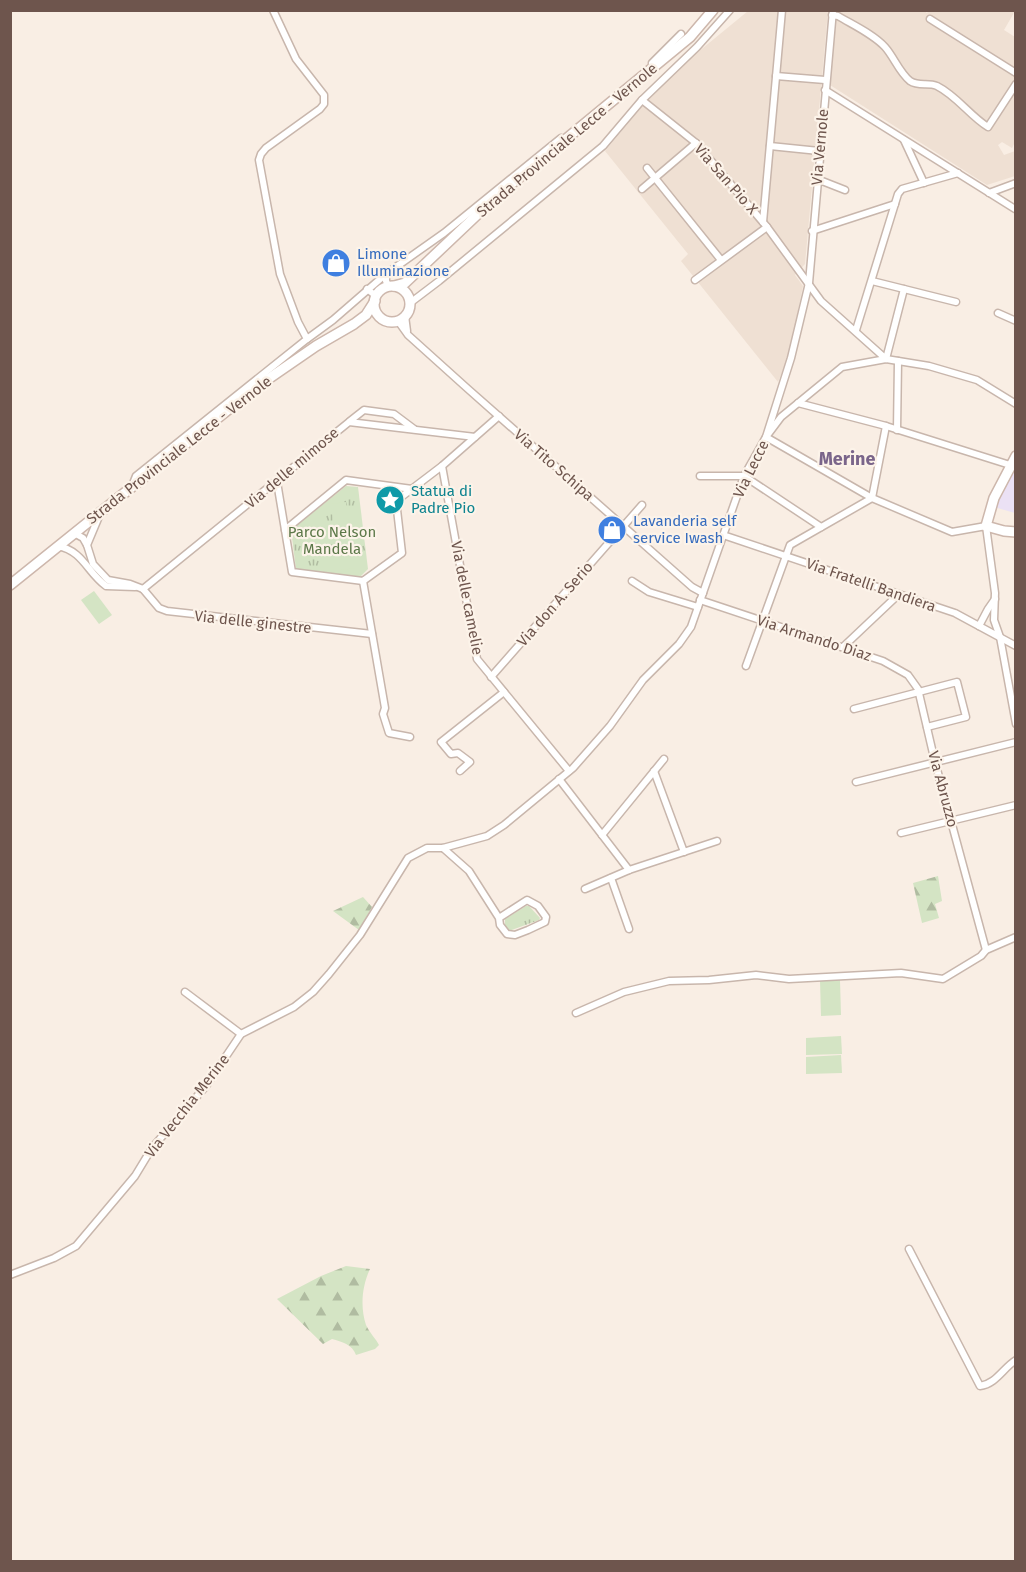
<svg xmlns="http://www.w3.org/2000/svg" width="1026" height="1572" viewBox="0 0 1026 1572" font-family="'Fira Sans',sans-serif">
  <defs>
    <pattern id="grass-tufts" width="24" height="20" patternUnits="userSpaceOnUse" patternTransform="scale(1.5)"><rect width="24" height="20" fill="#d4e4c4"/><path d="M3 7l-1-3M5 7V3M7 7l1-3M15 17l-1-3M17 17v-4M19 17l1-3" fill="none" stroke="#b0bca1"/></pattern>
    <pattern id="forest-firs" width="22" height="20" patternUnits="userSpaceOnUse" patternTransform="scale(1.5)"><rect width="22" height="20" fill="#d4e4c4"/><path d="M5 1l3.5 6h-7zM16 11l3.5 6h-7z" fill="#b0bca1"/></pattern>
  </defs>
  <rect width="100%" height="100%" fill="#f9eee4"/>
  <g fill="#efe0d3">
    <path d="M924,10L927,13L929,10L1015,11L1004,30L1015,37V142L1012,148L1002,142L998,145L1004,155L1015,151V176L987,185L830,85L837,11Z"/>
    <path d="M748,11H828L805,264L795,275L803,286L789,355L778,382L681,261L688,254L605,151L640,109L681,66Z"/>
  </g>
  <path fill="#ebe1f5" d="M1013,469L1015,471V513L994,507Z"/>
  <g fill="url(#grass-tufts)">
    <path d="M346,486L358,487L368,569L360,577L296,569L291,530Z"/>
    <path d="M526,906H529L540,918L539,920L509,931L505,926V919Z"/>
  </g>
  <g fill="url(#forest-firs)">
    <path d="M938,876L942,901L935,904L939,918L922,923L913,883Z"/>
    <path d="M363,897L372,907L359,930L333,911Z"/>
    <path d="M346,1266L370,1269C362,1286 360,1307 366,1325C369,1332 376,1339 379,1345L375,1349L356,1355C352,1344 342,1342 332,1339L323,1344L277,1299L321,1276Z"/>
  </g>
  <g fill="#d4e4c4">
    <path d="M346,502L350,531L335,534L331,504Z"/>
    <path d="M352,536L356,568L341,570L336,538Z"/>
    <path d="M94,591L112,615L99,624L81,600Z"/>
    <path d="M820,980H840L841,1015L821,1016Z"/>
    <path d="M841,1036L842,1054L806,1055V1038Z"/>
    <path d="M841,1055L842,1073L806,1074V1057Z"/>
  </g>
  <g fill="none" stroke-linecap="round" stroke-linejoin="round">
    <g stroke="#c8b6ac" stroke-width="9">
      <g id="street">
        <path d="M730,10L697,47L642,100L696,143L767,227L821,301L886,359L904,289"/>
        <path d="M833,10L809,283L791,358L766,437L872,498L952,532L986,526L995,593L994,620L1000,637L1016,724"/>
        <path d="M832,15L838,16C853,25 873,34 885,47C894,57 899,72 910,81C919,87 928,82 937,86C957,96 970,116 988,127L1016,84"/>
        <path d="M930,19L1016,73"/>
        <path d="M652,63L681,34"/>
        <path d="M776,76L825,80"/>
        <path d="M825,90L1015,209"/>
        <path d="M904,140L924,183"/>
        <path d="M770,146L819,151"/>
        <path d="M647,168L721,260"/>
        <path d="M817,179L845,190"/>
        <path d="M642,189L696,143"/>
        <path d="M989,193L1016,183"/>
        <path d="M763,222L782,10"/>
        <path d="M812,231L895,204"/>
        <path d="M386,274V281L389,287"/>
        <path d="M695,280L767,227"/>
        <path d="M872,281L956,302"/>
        <path d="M367,289L376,296"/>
        <path d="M410,303L439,281L603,146L642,100"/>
        <path d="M998,313L1016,321"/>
        <path d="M405,316L407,331"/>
        <path d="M398,321L408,335L468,389L692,587L703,593"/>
        <path d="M856,330L898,194L902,189L958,173"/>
        <path d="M307,339L333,320L386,274L444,233L561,138"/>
        <path d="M798,403L886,426L1010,465"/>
        <path d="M350,421L364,410L394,414L414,429"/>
        <path d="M897,430L898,361"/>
        <path d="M442,466L477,659L569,771"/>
        <path d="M700,476H744L821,527"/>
        <path d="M277,482L292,572L363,581L402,553L396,501L442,466L499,416"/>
        <path d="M132,486L136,476L307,339L298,322L280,274L259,160L261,154L266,148L320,109L324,104V95L296,59L273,10"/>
        <path d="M100,514L87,545L93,564L108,580L130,584L143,589"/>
        <path d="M285,530L346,480L412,489"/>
        <path d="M74,533L83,538L87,545"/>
        <path d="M723,535L955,613L1016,646"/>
        <path d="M58,546C83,551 87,572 106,586L135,587"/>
        <path d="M363,581L385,708L383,714L389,733L410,737"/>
        <path d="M632,581L649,592L698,607"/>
        <path d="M143,589L349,422L475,437"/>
        <path d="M143,589L159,608L167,611L372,634"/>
        <path d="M700,600L883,661L908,675L918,689L935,762L986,950"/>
        <path d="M979,626L988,609L995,599"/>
        <path d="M843,647L898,595"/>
        <path d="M746,666L790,545L872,498L886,426"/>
        <path d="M491,677L642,505"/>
        <path d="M854,709L957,682L966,717L927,727"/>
        <path d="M460,771L470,762L458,753L451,754L441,742L504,692"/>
        <path d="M654,771L684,852"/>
        <path d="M559,779L629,870"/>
        <path d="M856,782L1016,742"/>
        <path d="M901,833L1016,805"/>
        <path d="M602,835L664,759"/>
        <path d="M443,848L469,871L499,918L527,900L538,906L546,917L545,922L528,930L515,935L507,934L500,925L499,918"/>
        <path d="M611,878L629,929"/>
        <path d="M585,889L629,870L717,841"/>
        <path d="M185,992L241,1034"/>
        <path d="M576,1013L624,992L669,981L709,980L756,975L789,979L901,973L943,979L981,956L986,950L1016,937"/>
        <path d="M909,1249L980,1386C996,1384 1003,1368 1016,1360"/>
        <path d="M10,1275L54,1258L76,1246L135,1176L152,1148L206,1086L241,1034L294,1007L313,992L329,974L360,935L408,858L427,848H443L487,836L504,825L573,768L610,726L643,680L679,644L691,627L744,476L766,437L781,417L842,367L886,359L929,366L977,380L1016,404"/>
      </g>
    </g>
    <g stroke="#cdb7ac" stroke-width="12">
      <g id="secondary">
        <path d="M394,286L405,283L498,195L690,37L713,10"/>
        <circle cx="392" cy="304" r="18"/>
        <path d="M1016,456L994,498L986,526L1004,531L1016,532"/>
        <path d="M10,585L255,388L316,346L354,324L366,315L375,301"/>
      </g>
    </g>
    <use href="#street" stroke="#fff" stroke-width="6"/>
    <use href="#secondary" stroke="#fff" stroke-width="9"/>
  </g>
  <defs>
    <g id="shop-disc" transform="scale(1.5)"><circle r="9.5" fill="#3f7fe0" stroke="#fcf3e9"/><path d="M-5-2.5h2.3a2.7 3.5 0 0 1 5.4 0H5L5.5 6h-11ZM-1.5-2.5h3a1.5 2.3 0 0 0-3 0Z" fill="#fff"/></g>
    <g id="sight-disc" transform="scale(1.5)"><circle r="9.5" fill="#0f9aa8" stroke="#fcf3e9"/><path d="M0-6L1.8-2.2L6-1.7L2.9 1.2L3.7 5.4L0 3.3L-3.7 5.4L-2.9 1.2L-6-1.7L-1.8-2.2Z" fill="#fff"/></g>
  </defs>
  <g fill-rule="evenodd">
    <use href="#shop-disc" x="336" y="263"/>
    <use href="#sight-disc" x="390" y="500"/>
    <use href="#shop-disc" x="612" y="530"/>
  </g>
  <g text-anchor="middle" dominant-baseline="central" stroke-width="4.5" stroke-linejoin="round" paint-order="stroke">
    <g font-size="15" fill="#6e554d" stroke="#fcf3e9">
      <text transform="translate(567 140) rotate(-40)">Strada Provinciale Lecce - Vernole</text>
      <text transform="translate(820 147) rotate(-85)">Via Vernole</text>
      <text transform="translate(726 179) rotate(49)">Via San Pio X</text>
      <text transform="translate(179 450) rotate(-38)">Strada Provinciale Lecce - Vernole</text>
      <text transform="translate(554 465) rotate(41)">Via Tito Schipa</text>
      <text transform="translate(292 468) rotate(-40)">Via delle mimose</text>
      <text transform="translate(751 469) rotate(-64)">Via Lecce</text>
      <text transform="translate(871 585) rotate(19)">Via Fratelli Bandiera</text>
      <text transform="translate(467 598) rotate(79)">Via delle camelie</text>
      <text transform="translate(555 604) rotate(-49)">Via don A. Serio</text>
      <text transform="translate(253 622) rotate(6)">Via delle ginestre</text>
      <text transform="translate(814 638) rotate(18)">Via Armando Diaz</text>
      <text transform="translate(943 789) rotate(75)">Via Abruzzo</text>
      <text transform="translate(187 1106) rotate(-52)">Via Vecchia Merine</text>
    </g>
    <g font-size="15" fill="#366cbe" stroke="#fcf3e9" text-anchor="start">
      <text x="357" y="254">Limone<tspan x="357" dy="17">Illuminazione</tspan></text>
      <text x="633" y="521">Lavanderia self<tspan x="633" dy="17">service Iwash</tspan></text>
    </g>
    <g font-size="15" fill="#0d838f" stroke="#fcf3e9" text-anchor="start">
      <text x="411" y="491">Statua di<tspan x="411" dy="17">Padre Pio</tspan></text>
    </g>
    <g font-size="15" fill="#5c7849" stroke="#fcf3e9">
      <text x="332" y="532">Parco Nelson<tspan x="332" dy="17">Mandela</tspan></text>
    </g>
    <g font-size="18" font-weight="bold" fill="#7a658a" stroke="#fcf3e9">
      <text x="847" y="459">Merine</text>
    </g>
  </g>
  <rect width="1026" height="1572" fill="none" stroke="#6e554d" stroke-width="24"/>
</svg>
